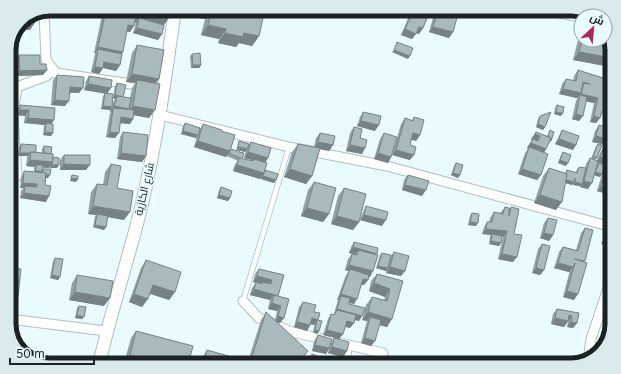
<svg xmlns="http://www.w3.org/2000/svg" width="621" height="374" viewBox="0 0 621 374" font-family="Inter,Cairo,sans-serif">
  <rect width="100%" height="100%" fill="#e9fbff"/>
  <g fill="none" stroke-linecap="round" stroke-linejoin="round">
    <g stroke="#aebfc3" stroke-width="6">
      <path id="service" d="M243,301L289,147"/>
    </g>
    <g stroke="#aebfc3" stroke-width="11">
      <g id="minor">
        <path d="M538,9L581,17"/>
        <path d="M44,12L46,60L56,73L145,86"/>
        <path d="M160,115L289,147L387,166L612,227"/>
        <path d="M17,176L13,115L17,87L46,76L54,71"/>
        <path d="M243,301L259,318L292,332L383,353"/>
        <path d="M601,309L612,312"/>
        <path d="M9,319L106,331"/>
        <path d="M588,360L591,339L612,276"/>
        <path d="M344,365L348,345"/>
      </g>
    </g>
    <g stroke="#aebfc3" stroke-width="14">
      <path id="tertiary" d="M99,365C111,310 129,258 142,204C157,139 166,74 175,9"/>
    </g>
    <use href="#service" stroke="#fff" stroke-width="4.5"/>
    <use href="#minor" stroke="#fff" stroke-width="9"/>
    <use href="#tertiary" stroke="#fff" stroke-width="12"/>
  </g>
  <g fill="#91a0a3" fill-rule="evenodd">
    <path d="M120,9H170L164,24L162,34L158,40L133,33L136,23H135L130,32L127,31L120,65L116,71L103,68L99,74L91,72L95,54V53H94L102,15L106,10L120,13Z"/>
    <path d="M200,9H266L264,11L259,36L252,46L239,43L236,47L218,43L219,39L201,35L205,19L198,18Z"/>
    <path d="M411,9H425L423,14V28L419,34L416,33L412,39L401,35L409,16Z"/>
    <path d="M438,9L453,32L449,38L429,32L434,14Z"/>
    <path d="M581,28V40H605L611,67L573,60Z"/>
    <path d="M137,45L156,84L149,118L134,115L133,119L130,124L120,123L115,138L106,137L110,113L111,112L110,111V109V110L101,109L103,96L105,93L84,90L86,81L89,76L107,94L112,105L115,99L113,98L115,86L117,83L123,97L130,98L132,88L135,83L126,82L132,53Z"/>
    <path d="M192,54L201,65L199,68H191L190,56Z"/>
    <path d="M19,55L40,64L47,70L43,75L16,76L15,61Z"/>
    <path d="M578,70L607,79L608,76L612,71V107L606,105L600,118L596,123L590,122L594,103L586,101L583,116L579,121L572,119L576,101L578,97L577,98L559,94L562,84L566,79L573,81L574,76Z"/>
    <path d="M57,75L79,93H70L65,106L51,105L53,80Z"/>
    <path d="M20,105L54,120L52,123L51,136L43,135L44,126L45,125L24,123L25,116L16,115L17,111Z"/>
    <path d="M557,105L561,116L554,114L555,108Z"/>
    <path d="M363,112L375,131L357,126L360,117Z"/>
    <path d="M612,113V146L592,142L595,131L599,125L608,128Z"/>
    <path d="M540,116L545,127L543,130L536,127L538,119Z"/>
    <path d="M414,117L420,135L416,141L411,139L410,145V160L392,155L401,124L405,118L412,120Z"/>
    <path d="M185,123L200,129L203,124L221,131L231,149L236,151L238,144L239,141L248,146L251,142L268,158L265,163V170L276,180L274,183L261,179V177L260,179L233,171L235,164L238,161L227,156L228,155L226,157L194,147L197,136L196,138L181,134L183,126ZM240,150L245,152L246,150L244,158L253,160L252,161L242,159L239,152Z"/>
    <path d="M354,127L365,148L362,154L346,151L350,133Z"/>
    <path d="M550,130L551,141L549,143L544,152L541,175L537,180L518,174L525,153L528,149L527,148L529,144L532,140H531L532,137L536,132L547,136Z"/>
    <path d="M562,130L573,150L555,144Z"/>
    <path d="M123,132L146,156L142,162L117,159L120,137Z"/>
    <path d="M320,133L333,145L329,151L320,149L312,176L306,184L284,177L292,152L298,144L314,147L316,138Z"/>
    <path d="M384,133L391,157L388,163L374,159L380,139Z"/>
    <path d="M21,144L36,152L42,153V149L44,146L51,154L57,168H50V166L49,168L43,167L42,170L43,169L48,178H46L45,185L46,202L20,198L21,191L23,188H20L21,177L24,171L34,172V168L35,167L26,166L27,157L28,156H18L19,147Z"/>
    <path d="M598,144L597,158L595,160H597L601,151L605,145L612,148L609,192L612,193V209L603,207L607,194L597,191L602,174L600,177L594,175L588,189L580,187V186L573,185V183L572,185L565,183L556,210L534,203L543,176L549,168L565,173L567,170L576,172L577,169L579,167L585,168L586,164L590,158L591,159L596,146ZM598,163L606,165L604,169L599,163L596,167Z"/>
    <path d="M563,152L566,166L558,163L561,155Z"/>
    <path d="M64,155L86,170H60V160Z"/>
    <path d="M456,163L460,175L458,178L451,175L454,166Z"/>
    <path d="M111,164L124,220L108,217L106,227L104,230L93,227L95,216L96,215L88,214L91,192L97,184L103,185L105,172Z"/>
    <path d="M408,175L422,196L402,190L404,180Z"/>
    <path d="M314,182L329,214L323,222L301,216L308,190Z"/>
    <path d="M221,187L230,198L228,201L217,198L219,190Z"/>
    <path d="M344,188L359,222L353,230L331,224L338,196Z"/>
    <path d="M366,206L382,226L360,220L363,212Z"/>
    <path d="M505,207L509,209L511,207L514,234L513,262L498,259L503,237H502L501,243L499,246L489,244L490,236L491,235L482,234L484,227L487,222H489L490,218L494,212L500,214L501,212Z"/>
    <path d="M472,213L476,226L468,225L470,216Z"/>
    <path d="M548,218L553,235L549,241L540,238L544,223Z"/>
    <path d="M585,228V261L584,262L574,300L563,297L570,270L569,272L554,268L559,252L563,247L576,250L581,233Z"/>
    <path d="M605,236L612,238L601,244L603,239Z"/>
    <path d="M354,242L376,255L370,277H369L364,285H361L357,299L354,304L349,303V304L362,316L359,321L355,320L354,323L350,328L345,327L343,334L339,339L323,335L328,319L331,314H334L338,300H337L346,275L349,271L345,270L348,259L352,254L349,253L351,247Z"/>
    <path d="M542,244L544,270L540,275L532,273L538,249Z"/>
    <path d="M394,252L401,276L386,273L387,268L386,271L376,268L380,255L382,253L390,257Z"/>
    <path d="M55,258L60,277L58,280L50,278L53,261Z"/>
    <path d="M146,260L175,292L169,300L150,293L142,307L129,302L141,268Z"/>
    <path d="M259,269L284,275L278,296L284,318L280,323L277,322L302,359L297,365H200L202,358L207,350L240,359L242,357L249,358L261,320L266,312L275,320L277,311L268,309L270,300L250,295L252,288L256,282L261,284L253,282L255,274Z"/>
    <path d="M377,274L403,281L387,327L379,325L371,346L361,343L367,321L362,320L366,305L372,297L384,300L385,297L369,291L371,281Z"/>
    <path d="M77,275L104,306L69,300L72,283Z"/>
    <path d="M303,302L314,312L317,320L319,331L317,334L313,332L315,323L314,325L311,324L307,331L294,327L299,307Z"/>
    <path d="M79,306L82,319L75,318L77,308Z"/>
    <path d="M557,309L579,313L577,323L573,328L567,327L568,321L564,327L551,324L553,314Z"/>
    <path d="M136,331L188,365H125L126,364L124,363L131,338Z"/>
    <path d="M318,335L331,343L334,338L347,351L343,357L328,353L329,349L326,354L312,351L314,341Z"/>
    <path d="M312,354L315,365H309L310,357Z"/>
  </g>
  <g fill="#768285">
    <path d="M204,9H212L205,19L198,18Z"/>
    <path d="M125,10L140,12L134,20L119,18Z"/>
    <path d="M139,14L169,18L164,25L139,18L136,23L134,22Z"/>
    <path d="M20,24H34L30,30L17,29Z"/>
    <path d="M128,25L134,26L130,32L124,31Z"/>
    <path d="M208,25L226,29L219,39L201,35Z"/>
    <path d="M419,27L423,28L419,34L415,32Z"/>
    <path d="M433,27L453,32L449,38L429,32Z"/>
    <path d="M137,28L162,34L158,40L133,33Z"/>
    <path d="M405,29L416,34L412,39L401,35Z"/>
    <path d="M225,33H244L259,36L252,46L239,43L236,47L218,43Z"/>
    <path d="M98,47L123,52L119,58L98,49L95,53H94Z"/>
    <path d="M394,50L410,56L408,59L392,52Z"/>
    <path d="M579,52L612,58V66L611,67L573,60Z"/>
    <path d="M104,62L120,65L116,71L100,67Z"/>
    <path d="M193,65H201L199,68H191Z"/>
    <path d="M95,67L103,68L99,74L91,72Z"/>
    <path d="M47,70L43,75L16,76L20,71Z"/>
    <path d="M132,74L159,79L153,87L137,80L135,83L126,82Z"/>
    <path d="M88,84L111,88L107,94L84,90Z"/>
    <path d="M70,87L83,88L79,93L66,92Z"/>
    <path d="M563,89L581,93L577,98L559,94Z"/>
    <path d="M581,94L598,98L594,103L579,100L580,96Z"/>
    <path d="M115,95L117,96L115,99L113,98Z"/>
    <path d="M607,99L612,100V107L603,104Z"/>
    <path d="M55,100L69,101L65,106L51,105Z"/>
    <path d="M103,106L112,107L110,110L101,109Z"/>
    <path d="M114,106L129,109L126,114L113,108L111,112L110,111Z"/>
    <path d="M133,106L155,110L149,118L127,114Z"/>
    <path d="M9,110H16L12,115H9Z"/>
    <path d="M20,110H29L25,116L16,115Z"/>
    <path d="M556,112L563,113L561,116L554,114Z"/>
    <path d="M576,114L583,116L579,121L572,119Z"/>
    <path d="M594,116L600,118L596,123L590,122Z"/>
    <path d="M121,117L133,119L130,124L117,123Z"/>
    <path d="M28,118L54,120L50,125L46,123L45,125L24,123Z"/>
    <path d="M361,121L379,125L375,131L357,126Z"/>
    <path d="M612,123V129L608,128Z"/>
    <path d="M538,124L545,127L543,130L536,127Z"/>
    <path d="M183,131L198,135L196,138L181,134Z"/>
    <path d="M45,132L53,133L51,136L43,135Z"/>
    <path d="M110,132L119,133L115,138L106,137Z"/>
    <path d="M413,133L420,135L416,141L409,139Z"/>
    <path d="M535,134L540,136L536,142L533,139L532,140H531Z"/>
    <path d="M596,136L612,140V146L592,142Z"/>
    <path d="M559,139L576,145L573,150L555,144Z"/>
    <path d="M198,141L230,151L226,157L194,147Z"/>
    <path d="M318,142L333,145L329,151L314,148Z"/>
    <path d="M531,143L546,149L543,155L529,147L528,149L527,148Z"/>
    <path d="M350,145L365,148L362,154L346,151Z"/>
    <path d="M238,147L247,149L245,152L237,150L238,148L236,149Z"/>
    <path d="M396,150L414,155L410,160L392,155Z"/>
    <path d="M248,152L268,158L264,164L244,158Z"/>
    <path d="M20,153H30L28,156H18Z"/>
    <path d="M121,153L146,156L142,162L117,159Z"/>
    <path d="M378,153L391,157L388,163L374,159Z"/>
    <path d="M600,157L612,160V167L608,163L606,165L596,162Z"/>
    <path d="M9,159H15L14,162H9Z"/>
    <path d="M30,160L53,162L49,168L36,167V165L35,167L26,166Z"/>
    <path d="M560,160L568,163L566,166L558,163Z"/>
    <path d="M64,164L90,165L86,170H60Z"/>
    <path d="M52,165H59L57,168H50Z"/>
    <path d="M237,165L264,173L260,179L233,171Z"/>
    <path d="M290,169L312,176L306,184L284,177Z"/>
    <path d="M522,169L541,175L537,180L518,174Z"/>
    <path d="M36,171H42L40,174H34Z"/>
    <path d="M595,172L602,174L600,177L593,175Z"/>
    <path d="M453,173L460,175L458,178L451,175Z"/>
    <path d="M43,175H50L48,178H41Z"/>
    <path d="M263,176L276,180L274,183L261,179Z"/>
    <path d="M71,178L78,179L76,182L70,181Z"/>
    <path d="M564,179L574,182L572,185L562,182Z"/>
    <path d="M584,181L592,183L588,189L580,187Z"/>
    <path d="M575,182L582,184L580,186L573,185Z"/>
    <path d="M23,183L37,184L33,189L25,186L23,188H20Z"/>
    <path d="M405,185L426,190L422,196L402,190Z"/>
    <path d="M601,186L611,189L608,194L609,192L607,194L597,191Z"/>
    <path d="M24,193L49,196L46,202L20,198Z"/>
    <path d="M219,195L230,198L228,201L217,198Z"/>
    <path d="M540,195L562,202L556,210L534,203Z"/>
    <path d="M605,204L612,206V209L603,207Z"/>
    <path d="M93,206L130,212L124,220L97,215V214L96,215L88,214Z"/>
    <path d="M307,208L329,214L323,222L301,216Z"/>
    <path d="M364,215L386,220L382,226L360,220Z"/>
    <path d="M337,216L359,222L353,230L331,224Z"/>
    <path d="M470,222L478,223L476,226L468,225Z"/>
    <path d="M95,225L106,227L104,230L93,227Z"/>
    <path d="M486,229L507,231L503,237L492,235V234L491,235L482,234Z"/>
    <path d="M544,233L553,235L549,241L540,238Z"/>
    <path d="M491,241L501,243L499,246L489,244Z"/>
    <path d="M603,242L612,244V247L601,244Z"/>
    <path d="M353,247L377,254L373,259L358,250L355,254L349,253Z"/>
    <path d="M502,254L517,257L513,262L498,259Z"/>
    <path d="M558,263L573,267L569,272L554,268Z"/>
    <path d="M349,265L373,271L370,277L349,271L350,269L349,271L345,270Z"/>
    <path d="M378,266L388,268L386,271L376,268Z"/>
    <path d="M390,267L405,271L401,276L386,273Z"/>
    <path d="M536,268L544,270L540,275L532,273Z"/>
    <path d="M52,275L60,277L58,280L50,278Z"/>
    <path d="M257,276L272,280L268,286L262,282L261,284L253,282Z"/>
    <path d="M363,279L368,280L364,285L359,284Z"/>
    <path d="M374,283L390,289L385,297L369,291Z"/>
    <path d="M153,285L175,292L169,300L147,293Z"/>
    <path d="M254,289L278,296L274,301V295L270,300L250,295Z"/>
    <path d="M567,291L578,294L574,300L563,297Z"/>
    <path d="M75,292L110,298L104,306L69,300Z"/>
    <path d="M134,294L148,299L142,307L129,302Z"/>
    <path d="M341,294L357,299L354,304L340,300L341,296L338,300H337Z"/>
    <path d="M9,296L18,297L12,305H9Z"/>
    <path d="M272,303L281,306L277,311L268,309Z"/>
    <path d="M337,309L362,316L359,321L334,314Z"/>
    <path d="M368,312L392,319L387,327L369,322L370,317L367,321L362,320Z"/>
    <path d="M77,315L84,317L82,319L75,318Z"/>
    <path d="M569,315L572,316L568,321L565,320Z"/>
    <path d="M278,316L284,318L280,323L275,322Z"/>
    <path d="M312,318L318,320L314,325L308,324Z"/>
    <path d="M555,318L568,321L564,327L551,324Z"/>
    <path d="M347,321L354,323L350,328L343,326Z"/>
    <path d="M297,322L310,325L307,331L294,327Z"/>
    <path d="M571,322L577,323L573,328L567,327Z"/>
    <path d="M315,330L319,331L317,334L313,332Z"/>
    <path d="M327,330L343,334L339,339L323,335Z"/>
    <path d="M365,338L375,341L371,346L361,343Z"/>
    <path d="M315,345L329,348L326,354L312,351Z"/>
    <path d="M332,347L347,351L343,357L328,353Z"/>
    <path d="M308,351L302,359L297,365H295Z"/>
    <path d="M130,355L166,365H131L127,362L126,364L124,363Z"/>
    <path d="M252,357L277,365H247Z"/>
  </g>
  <g fill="#a9babe" stroke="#768285">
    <path d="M125,9H170L169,18L139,14L140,12L125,10Z"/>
    <path d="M212,9H265L259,36L244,33L243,37L225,33L226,29L208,25Z"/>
    <path d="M414,9H425L424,13L416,11L428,16L423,28L419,27L416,34L405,29Z"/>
    <path d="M438,9L458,14L453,32L433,27Z"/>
    <path d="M106,10L136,16L134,26L128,25L123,52L98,47Z"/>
    <path d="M34,16V24H20L21,21Z"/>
    <path d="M139,18L164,25L162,34L137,28Z"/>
    <path d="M605,36L612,48V58L579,52L582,40H605Z"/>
    <path d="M397,42L413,48L410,56L394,50Z"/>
    <path d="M137,45L164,50L159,79L132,74Z"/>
    <path d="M98,49L122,54L120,65L104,62L103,68L95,67Z"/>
    <path d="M200,53L201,65H193L192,54Z"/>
    <path d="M19,55H40V64H46L47,70L20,71Z"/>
    <path d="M578,70L609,80L612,71V100L607,99L604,112L602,111L600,118L594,116L598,98L581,94L584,83L590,84L583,82L581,93L563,89L566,79L576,81Z"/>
    <path d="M15,75V94L9,95V77Z"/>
    <path d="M57,75L84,77L83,88L70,87L69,101L55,100Z"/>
    <path d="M89,76L112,80L111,88L88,84Z"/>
    <path d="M137,80L160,84L155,110L133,106Z"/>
    <path d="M117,83L126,85L123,97L115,95Z"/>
    <path d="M105,93L113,94L112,107L103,106Z"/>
    <path d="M9,95H15L16,110H9Z"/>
    <path d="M580,95L587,97L583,116L576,114Z"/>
    <path d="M117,96L131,98L129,109L114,106L115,101L116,102Z"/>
    <path d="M20,105L55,108L54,120L28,118L29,110H20Z"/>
    <path d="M557,105L564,107L563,113L556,112Z"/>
    <path d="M113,108L134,110L133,119L121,117L119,133L110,132Z"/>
    <path d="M363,112L381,116L379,125L361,121Z"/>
    <path d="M551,112L545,127L538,124L540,116Z"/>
    <path d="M414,117L424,120L420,135L413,133L410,145L416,147L414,155L396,150L405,118L413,121Z"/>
    <path d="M46,123L53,124V133L45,132Z"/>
    <path d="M185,123L200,128L198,135L183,131Z"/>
    <path d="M203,124L222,130L221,131L235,135L230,151L198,141Z"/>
    <path d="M599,125L612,129V140L596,136Z"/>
    <path d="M354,127L362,129L360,138L367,140L365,148L350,145Z"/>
    <path d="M550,130L554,132L551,141L550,140L551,138L548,136Z"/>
    <path d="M562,130L579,136L576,145L559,139Z"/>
    <path d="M123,132L148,135L146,156L121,153Z"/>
    <path d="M536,132L551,138L546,149L531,143L533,139L538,141L540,136L535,134Z"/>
    <path d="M320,133L335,136L333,145L318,142Z"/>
    <path d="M384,133L397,137L391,157L378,153Z"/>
    <path d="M239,141L249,144L247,149L238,147Z"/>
    <path d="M251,142L271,148L268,158L248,152Z"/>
    <path d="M21,144L36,145V152H31L30,153H20Z"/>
    <path d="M298,144L320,148L312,176L290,169Z"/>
    <path d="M598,144L602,145L597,158L593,156Z"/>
    <path d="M605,145L612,148V160L600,157Z"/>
    <path d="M44,146L52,147L51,154L44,153Z"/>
    <path d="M529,147L548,154L541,175L522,169Z"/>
    <path d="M238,148H240L239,152L244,153L242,159L229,153L231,149L237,151Z"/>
    <path d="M31,152L53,154V162L30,160Z"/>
    <path d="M563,152L571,155L568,163L560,160Z"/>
    <path d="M9,153L16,154L15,159H9Z"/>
    <path d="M64,155H90V165L64,164Z"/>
    <path d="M53,157L59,158V165H52Z"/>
    <path d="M239,158L253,161L254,159L267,163L264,173L237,165Z"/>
    <path d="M590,158L598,161L592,183L584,181Z"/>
    <path d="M456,163L463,165L460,175L453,173Z"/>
    <path d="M599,163L605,165L602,174L595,172Z"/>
    <path d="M608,163L612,164L611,189L601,186Z"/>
    <path d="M111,164L121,166L117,188L133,191L130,212L93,206L97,184L107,185Z"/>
    <rect x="9" y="165" width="1" height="8"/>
    <path d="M36,165H43L42,171H36Z"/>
    <path d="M579,167L586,168L582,184L575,182V178L574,182L566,180L567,174H566L567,170L577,173Z"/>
    <path d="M549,168L567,174L562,202L540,195Z"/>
    <path d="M43,169H51L50,175H46V173H43Z"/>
    <path d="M265,170L278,174L276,180L263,176Z"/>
    <path d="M24,171L46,173L45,185L51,186L49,196L24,193L25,186L37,187V184L23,183Z"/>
    <path d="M72,175L78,176V179L71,178Z"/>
    <path d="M408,175L429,181L426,190L405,185Z"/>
    <path d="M314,182L336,188L329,214L307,208Z"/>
    <path d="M221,187L232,191L230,198L219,195Z"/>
    <path d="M344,188L366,194L359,222L337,216Z"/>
    <path d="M609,192L612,193V206L605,204Z"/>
    <path d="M366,206L388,212L386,220L364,215Z"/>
    <path d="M505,207L509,208V216L511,207L519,209L514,234L522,235L517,257L502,254L507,231L486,229L487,222H492L494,212L503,214Z"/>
    <path d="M472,213L479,214L478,223L470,222Z"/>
    <path d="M97,214L108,216L106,227L95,225Z"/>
    <path d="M548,218L557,220L553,235L544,233Z"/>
    <path d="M585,228L593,230L585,261L575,259L587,263L578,294L567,291L575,263L573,267L558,263L563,247L578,251Z"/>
    <path d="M492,234L502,236L501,243L491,241Z"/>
    <path d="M605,236L612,238V244L603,242Z"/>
    <path d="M354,242L378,248L377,254L353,247Z"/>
    <path d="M542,244L550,246L544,270L536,268Z"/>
    <path d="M358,250L378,255L373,271L349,265L352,254L357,255Z"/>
    <path d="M394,252L409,256L405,271L390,267Z"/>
    <path d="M382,253L391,255L388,268L378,266Z"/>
    <path d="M55,258L63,259L60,277L52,275Z"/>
    <path d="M146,260L181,272L175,292L153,285L148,299L134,294Z"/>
    <path d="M9,268L21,269L18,297L9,296Z"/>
    <path d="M259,269L284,275L278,296L254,289L256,282L262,284V282L271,284L272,280L257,276Z"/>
    <path d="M350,269L369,275L368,280L363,279L357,299L341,294Z"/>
    <path d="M377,274L403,281L392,319L368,312L372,297L387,301L390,289L374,283Z"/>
    <path d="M77,275L113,281L110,298L75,292Z"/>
    <path d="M274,295L289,299L284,318L278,316L281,306L272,303Z"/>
    <path d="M341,296L350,298L349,304L365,308L362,316L337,309Z"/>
    <path d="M303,302L316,305L314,312L320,313L318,320L312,318L310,325L297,322Z"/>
    <path d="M79,306L86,307L84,317L77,315Z"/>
    <path d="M557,309L579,313L577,323L571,322L572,316L569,315L568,321L555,318Z"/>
    <path d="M337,310L356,315L354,323L347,321L343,334L327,330L331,314L334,315Z"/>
    <path d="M266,312L308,351L295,365H277L252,357Z"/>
    <path d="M370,317L381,320L375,341L365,338Z"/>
    <path d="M317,320L322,321L319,331L315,330Z"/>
    <path d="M136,331L193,346L188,365H166L130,355Z"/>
    <path d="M318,335L332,339L329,348L315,345Z"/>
    <path d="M334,338L349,342L347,351L332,347Z"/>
    <path d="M207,350L242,360V357L271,365H203Z"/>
    <path d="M312,354L317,356L315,365L310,364Z"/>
    <path d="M327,359L342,363L341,365H326Z"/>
    <path d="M127,362L137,365H126Z"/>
  </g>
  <g text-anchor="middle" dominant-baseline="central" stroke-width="3" stroke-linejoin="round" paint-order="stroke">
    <g font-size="11" fill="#1b2223" stroke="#e9fbff">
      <text transform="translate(144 189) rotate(-77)">شارع الكازية</text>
    </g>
  </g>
  <path d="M0 0H621V374H0ZM50 16H571A34 34 0 0 1 605 50V324A34 34 0 0 1 571 358H50A34 34 0 0 1 16 324V50A34 34 0 0 1 50 16Z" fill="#d9eaed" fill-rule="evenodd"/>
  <path fill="none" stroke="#1b2223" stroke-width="5" d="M50 16H571A34 34 0 0 1 605 50V324A34 34 0 0 1 571 358H50A34 34 0 0 1 16 324V50A34 34 0 0 1 50 16Z"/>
  <g transform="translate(593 28) rotate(26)"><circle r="19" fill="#e9fbff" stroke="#97a4a7"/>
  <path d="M0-3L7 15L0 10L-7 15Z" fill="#b1235d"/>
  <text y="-6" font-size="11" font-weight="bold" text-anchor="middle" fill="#1b2223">ش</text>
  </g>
  <path d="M10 358v6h84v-6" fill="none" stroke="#1b2223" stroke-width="2"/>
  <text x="16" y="358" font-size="12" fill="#1b2223" stroke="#e9fbff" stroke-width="3" paint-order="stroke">50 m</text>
</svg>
